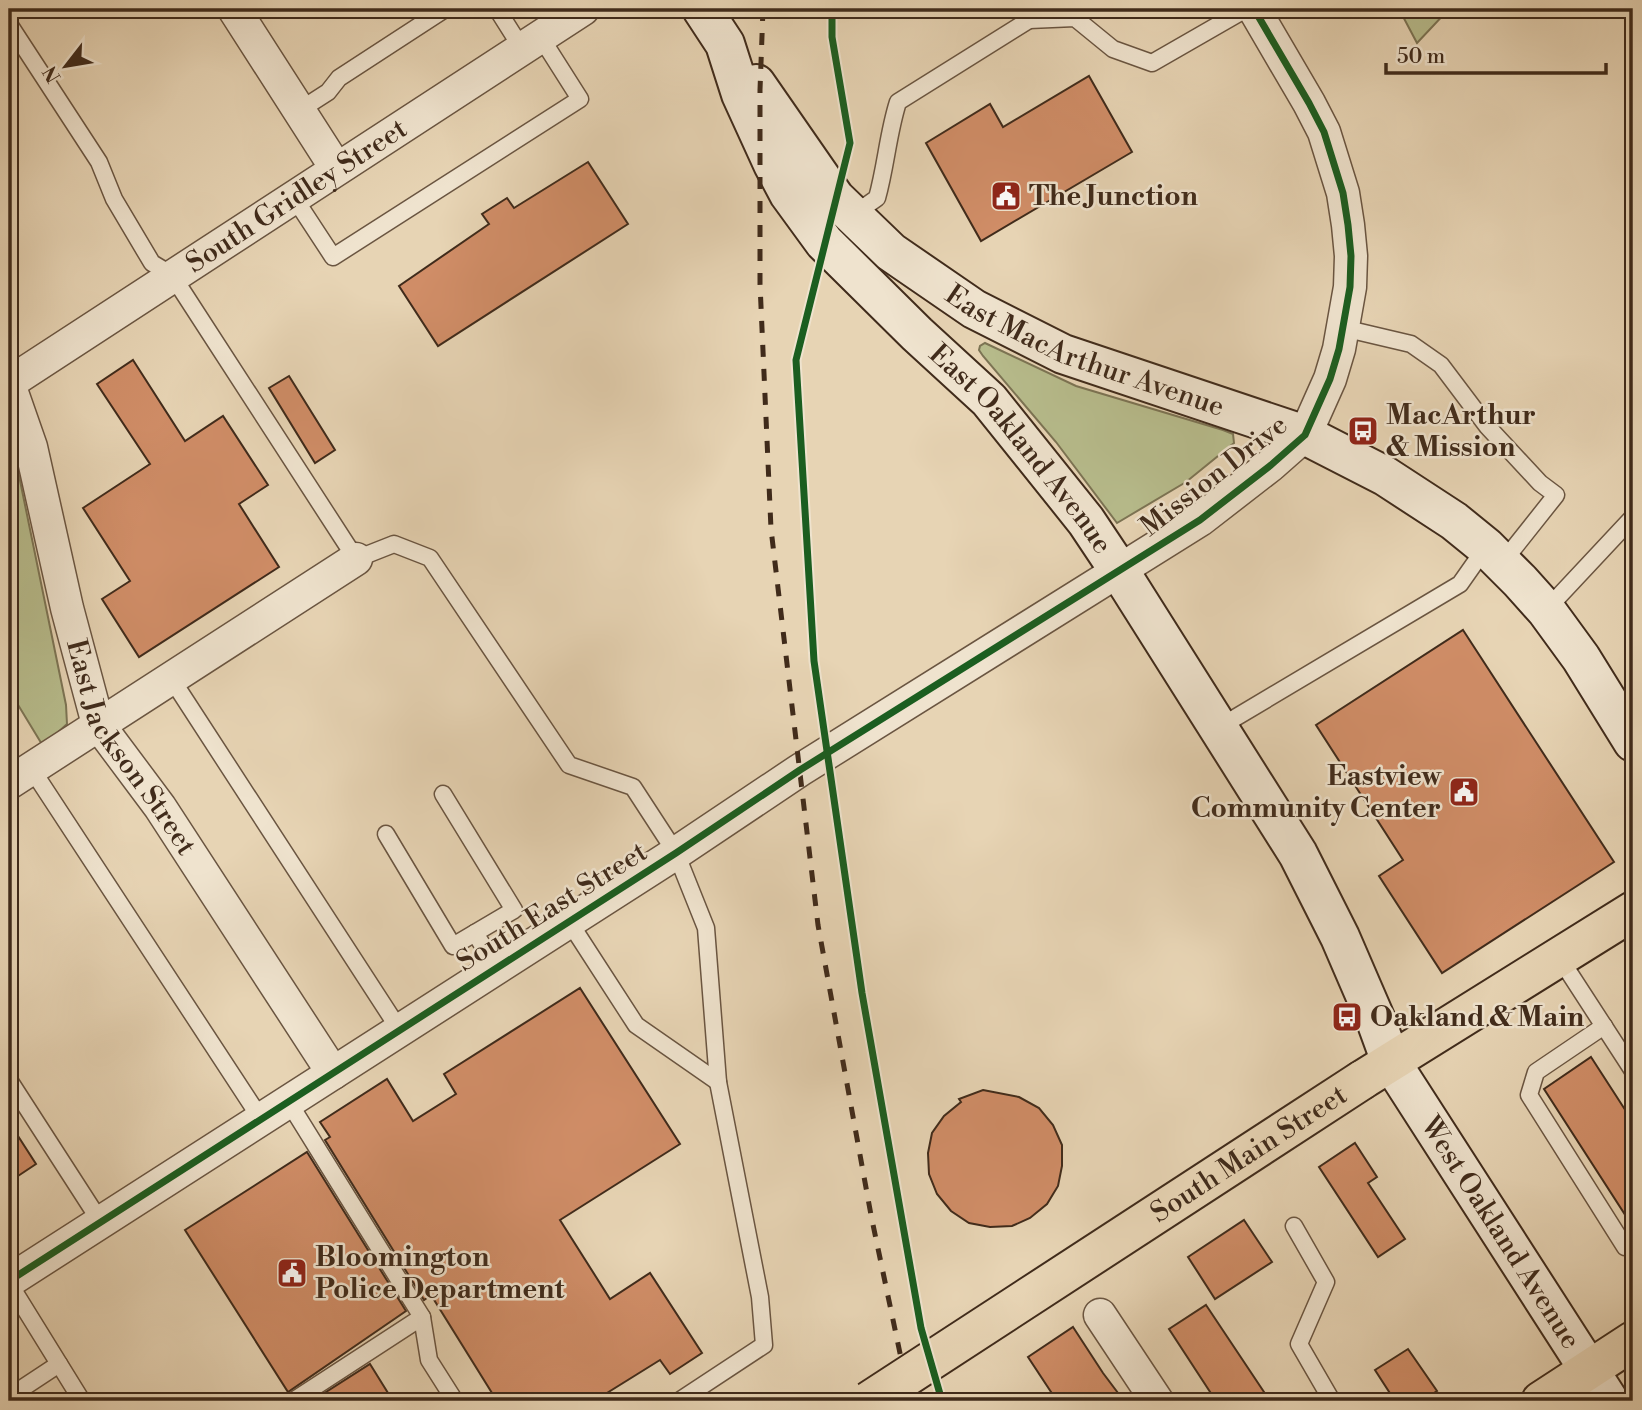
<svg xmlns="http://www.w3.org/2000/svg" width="1642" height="1410" viewBox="0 0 1642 1410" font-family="'Libre Bodoni',serif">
  <rect width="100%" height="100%" fill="#e7d4b4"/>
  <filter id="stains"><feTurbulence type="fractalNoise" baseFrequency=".00286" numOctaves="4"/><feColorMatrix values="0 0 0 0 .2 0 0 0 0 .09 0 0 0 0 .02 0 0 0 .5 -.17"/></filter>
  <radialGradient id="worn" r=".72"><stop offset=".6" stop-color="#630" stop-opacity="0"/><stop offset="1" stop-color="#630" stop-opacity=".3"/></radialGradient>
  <g fill="#b7bc8c" stroke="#7c7454" stroke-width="2">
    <path d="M1399,9H1449L1417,43Z"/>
    <path d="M985,343L1076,386L1223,430L1233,434L1234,443L1186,482L1117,523L1056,442L983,356L979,350L980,346Z"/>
    <path d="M9,449L16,461L66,705L67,724L43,746L9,690Z"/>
  </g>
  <g fill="#d08d67" stroke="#402b1b" stroke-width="2">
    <path d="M1089,76L1132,152L981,241L926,143L990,104L1003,127Z"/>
    <path d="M588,162L628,224L438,346L399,286L489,224L482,214L507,198L514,208Z"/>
    <path d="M133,360L185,441L223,416L268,485L239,504L279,567L139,657L102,599L130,581L83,508L150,464L97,384Z"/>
    <path d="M289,376L335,450L315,463L269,388Z"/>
    <path d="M1463,630L1614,862L1442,973L1379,876L1403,860L1316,725Z"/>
    <path d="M580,988L680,1144L560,1220L610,1299L650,1273L702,1353L670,1374L660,1360L594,1401H497L431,1295L424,1300L325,1140L330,1137L320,1122L387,1079L413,1121L456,1094L444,1074Z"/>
    <path d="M1591,1057L1633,1122V1227L1544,1089Z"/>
    <path d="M983,1090L1019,1097L1039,1108L1053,1125L1062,1145V1166L1058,1186L1047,1204L1030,1218L1012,1226L990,1227L969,1223L951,1211L937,1194L929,1174L928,1153L932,1133L944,1116L961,1102L959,1099Z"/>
    <path d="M9,1122L36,1164L9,1182Z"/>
    <path d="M1355,1143L1377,1177L1368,1183L1405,1239L1378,1257L1319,1167Z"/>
    <path d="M307,1152L406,1311L288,1392L185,1230Z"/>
    <path d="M1244,1220L1272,1262L1215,1299L1188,1257Z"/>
    <path d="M1206,1305L1270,1401H1216L1169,1329Z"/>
    <path d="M1073,1327L1103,1373L1124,1401H1057L1028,1357Z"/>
    <path d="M1408,1349L1437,1391L1421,1401H1395L1375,1370Z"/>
    <path d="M370,1364L393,1401H312Z"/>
  </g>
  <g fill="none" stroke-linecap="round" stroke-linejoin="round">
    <g stroke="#6a5541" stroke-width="19">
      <g id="lane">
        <path d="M497,9L521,47"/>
        <path d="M1023,9L1029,20L1075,18L1113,49L1152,63L1246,9"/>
        <path d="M9,24L99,162L114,199L152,263L172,275L356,559L394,544L430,558L569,765L633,787L676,853L706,928L718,1082L760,1297L764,1345L679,1401"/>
        <path d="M300,110L328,92L339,78L445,9"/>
        <path d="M293,196L333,257L580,99L540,36"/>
        <path d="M853,215L877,198C886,166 888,133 898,102L1029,20"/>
        <path d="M1343,328L1411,344L1441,365L1487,426L1540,483L1556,495L1502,563"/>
        <path d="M1546,610L1633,517"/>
        <path d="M171,678L399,1029"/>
        <path d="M1218,728L1460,584L1486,547"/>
        <path d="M31,768L261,1119"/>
        <path d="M443,794L514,910L475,933"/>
        <path d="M386,834L453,946L475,933L496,967"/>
        <path d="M568,920L636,1025L718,1082"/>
        <path d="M1559,957L1633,1071"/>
        <path d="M1604,1026L1536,1072L1529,1095L1625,1247H1633"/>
        <path d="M9,1080L100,1221"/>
        <path d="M288,1101L422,1317L429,1360L455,1401"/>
        <path d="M1294,1226L1326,1282L1299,1344L1332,1401"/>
        <path d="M9,1283L82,1401"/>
        <path d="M9,1397L59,1364"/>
        <path d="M293,1401L422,1317"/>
      </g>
    </g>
    <g stroke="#6a5541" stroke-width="35">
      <g id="street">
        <path d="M234,9L336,168"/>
        <path id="s1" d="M9,383L583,9"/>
        <path id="s2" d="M9,384L31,447L67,608L98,724L160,807L333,1073"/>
        <path d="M9,783L356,559"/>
        <path d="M9,1281L676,853L800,770L1200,520L1271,465L1305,435L1330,379L1339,349L1350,287L1351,256L1348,225L1343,193L1324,132L1309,103L1254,9"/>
        <path d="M1100,1315L1157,1401"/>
      </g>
    </g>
    <g stroke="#402b1b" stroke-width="42">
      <g id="secondary">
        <path id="s3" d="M702,9L725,44L741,94L773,164L789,194L824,242L917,334L989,400L1086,521L1120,572L1298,854L1340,937L1375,1018L1391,1062L1609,1401"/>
        <path id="s4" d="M756,84L835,198L891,252L974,309L1063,354L1305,435L1385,476L1454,521L1486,547L1520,581L1546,610L1581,658L1633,742"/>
      </g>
    </g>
    <g stroke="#402b1b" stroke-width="42">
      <g id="primary">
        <path d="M1362,1080L1633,911"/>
        <path d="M1541,1401L1633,1341"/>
      </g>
    </g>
    <use href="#lane" stroke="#efe3ce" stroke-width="16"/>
    <use href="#street" stroke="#efe3ce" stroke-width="32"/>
    <use href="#secondary" stroke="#efe3ce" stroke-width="38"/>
    <use href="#primary" stroke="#e7d4b4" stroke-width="38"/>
    <path stroke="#402b1b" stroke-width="5" stroke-dasharray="12 12" stroke-linecap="butt" d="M763,9L760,90V284L771,529L818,925L871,1215L910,1401"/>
    <g stroke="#402b1b" stroke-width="42" stroke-linecap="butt">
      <g id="primary-bridge">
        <path id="s5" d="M869,1401L1362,1080"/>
      </g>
    </g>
    <use href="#primary-bridge" stroke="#e7d4b4" stroke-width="38"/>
    <g stroke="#efe3ce" stroke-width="11">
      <g id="cycleway">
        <path d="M832,9V37L850,143L796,360L814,661L862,993L921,1328L942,1401"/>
        <path d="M9,1281L676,853L800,770L1200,520L1271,465L1305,435L1330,379L1339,349L1350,287L1351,256L1348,225L1343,193L1324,132L1309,103L1254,9"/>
      </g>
    </g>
    <use href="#cycleway" stroke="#1b5e20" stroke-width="7"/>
  </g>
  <defs>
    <g id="civic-square" transform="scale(1.575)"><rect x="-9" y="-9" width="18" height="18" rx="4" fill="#8f2418" stroke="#efe3ce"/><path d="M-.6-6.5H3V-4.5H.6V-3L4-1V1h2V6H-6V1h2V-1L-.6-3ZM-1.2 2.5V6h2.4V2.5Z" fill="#fff"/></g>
    <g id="bus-square" transform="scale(1.575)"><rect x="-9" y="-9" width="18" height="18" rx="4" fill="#8f2418" stroke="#efe3ce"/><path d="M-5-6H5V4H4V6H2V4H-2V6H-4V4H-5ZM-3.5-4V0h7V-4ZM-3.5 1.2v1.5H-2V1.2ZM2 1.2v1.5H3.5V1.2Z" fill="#fff"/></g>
  </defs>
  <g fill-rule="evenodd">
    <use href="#civic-square" x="1006" y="196"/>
    <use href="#bus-square" x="1363" y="431"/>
    <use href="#civic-square" x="1464" y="792"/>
    <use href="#bus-square" x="1347" y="1017"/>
    <use href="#civic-square" x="292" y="1273"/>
  </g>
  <g text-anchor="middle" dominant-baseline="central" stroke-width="5" stroke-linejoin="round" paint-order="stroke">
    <g font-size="28" fill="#402b1b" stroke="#efe3ce">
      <text stroke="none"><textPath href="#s1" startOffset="343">South Gridley Street</textPath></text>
      <text stroke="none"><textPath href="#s4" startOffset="436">East MacArthur Avenue</textPath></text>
      <text stroke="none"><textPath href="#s3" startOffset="551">East Oakland Avenue</textPath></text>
      <text transform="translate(1214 476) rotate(-38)">Mission Drive</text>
      <text stroke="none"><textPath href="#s2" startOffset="387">East Jackson Street</textPath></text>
      <text transform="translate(552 907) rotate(-32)">South East Street</text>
      <text stroke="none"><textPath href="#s5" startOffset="453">South Main Street</textPath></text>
      <text stroke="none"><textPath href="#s3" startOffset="1474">West Oakland Avenue</textPath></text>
    </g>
    <g font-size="28" font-weight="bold" fill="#402b1b" stroke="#efe3ce" text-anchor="start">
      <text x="1029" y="196">The Junction</text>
      <text x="1386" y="415">MacArthur<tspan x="1386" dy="32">&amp; Mission</tspan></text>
      <text x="1441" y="776" text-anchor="end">Eastview<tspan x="1441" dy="32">Community Center</tspan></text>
      <text x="1370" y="1017">Oakland &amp; Main</text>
      <text x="315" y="1257">Bloomington<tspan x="315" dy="32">Police Department</tspan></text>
    </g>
  </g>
  <rect width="1642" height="1410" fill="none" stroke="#e7d4b4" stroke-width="35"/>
  <rect x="10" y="10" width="1621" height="1389" fill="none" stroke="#402b1b" stroke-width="3.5"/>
  <rect x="18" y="18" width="1607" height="1375" fill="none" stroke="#402b1b" stroke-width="2"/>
  <g transform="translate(66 66) rotate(239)" stroke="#efe3ce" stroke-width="5" paint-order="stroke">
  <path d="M0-5L12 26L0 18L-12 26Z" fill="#402b1b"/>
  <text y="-10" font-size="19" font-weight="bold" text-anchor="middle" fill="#402b1b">N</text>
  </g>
  <path d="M1386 63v10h220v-10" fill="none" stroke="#402b1b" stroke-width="3.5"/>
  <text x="1397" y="63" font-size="21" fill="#402b1b" stroke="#efe3ce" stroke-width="5" paint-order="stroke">50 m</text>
  <rect width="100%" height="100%" filter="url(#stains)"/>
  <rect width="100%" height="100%" fill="url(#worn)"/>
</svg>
